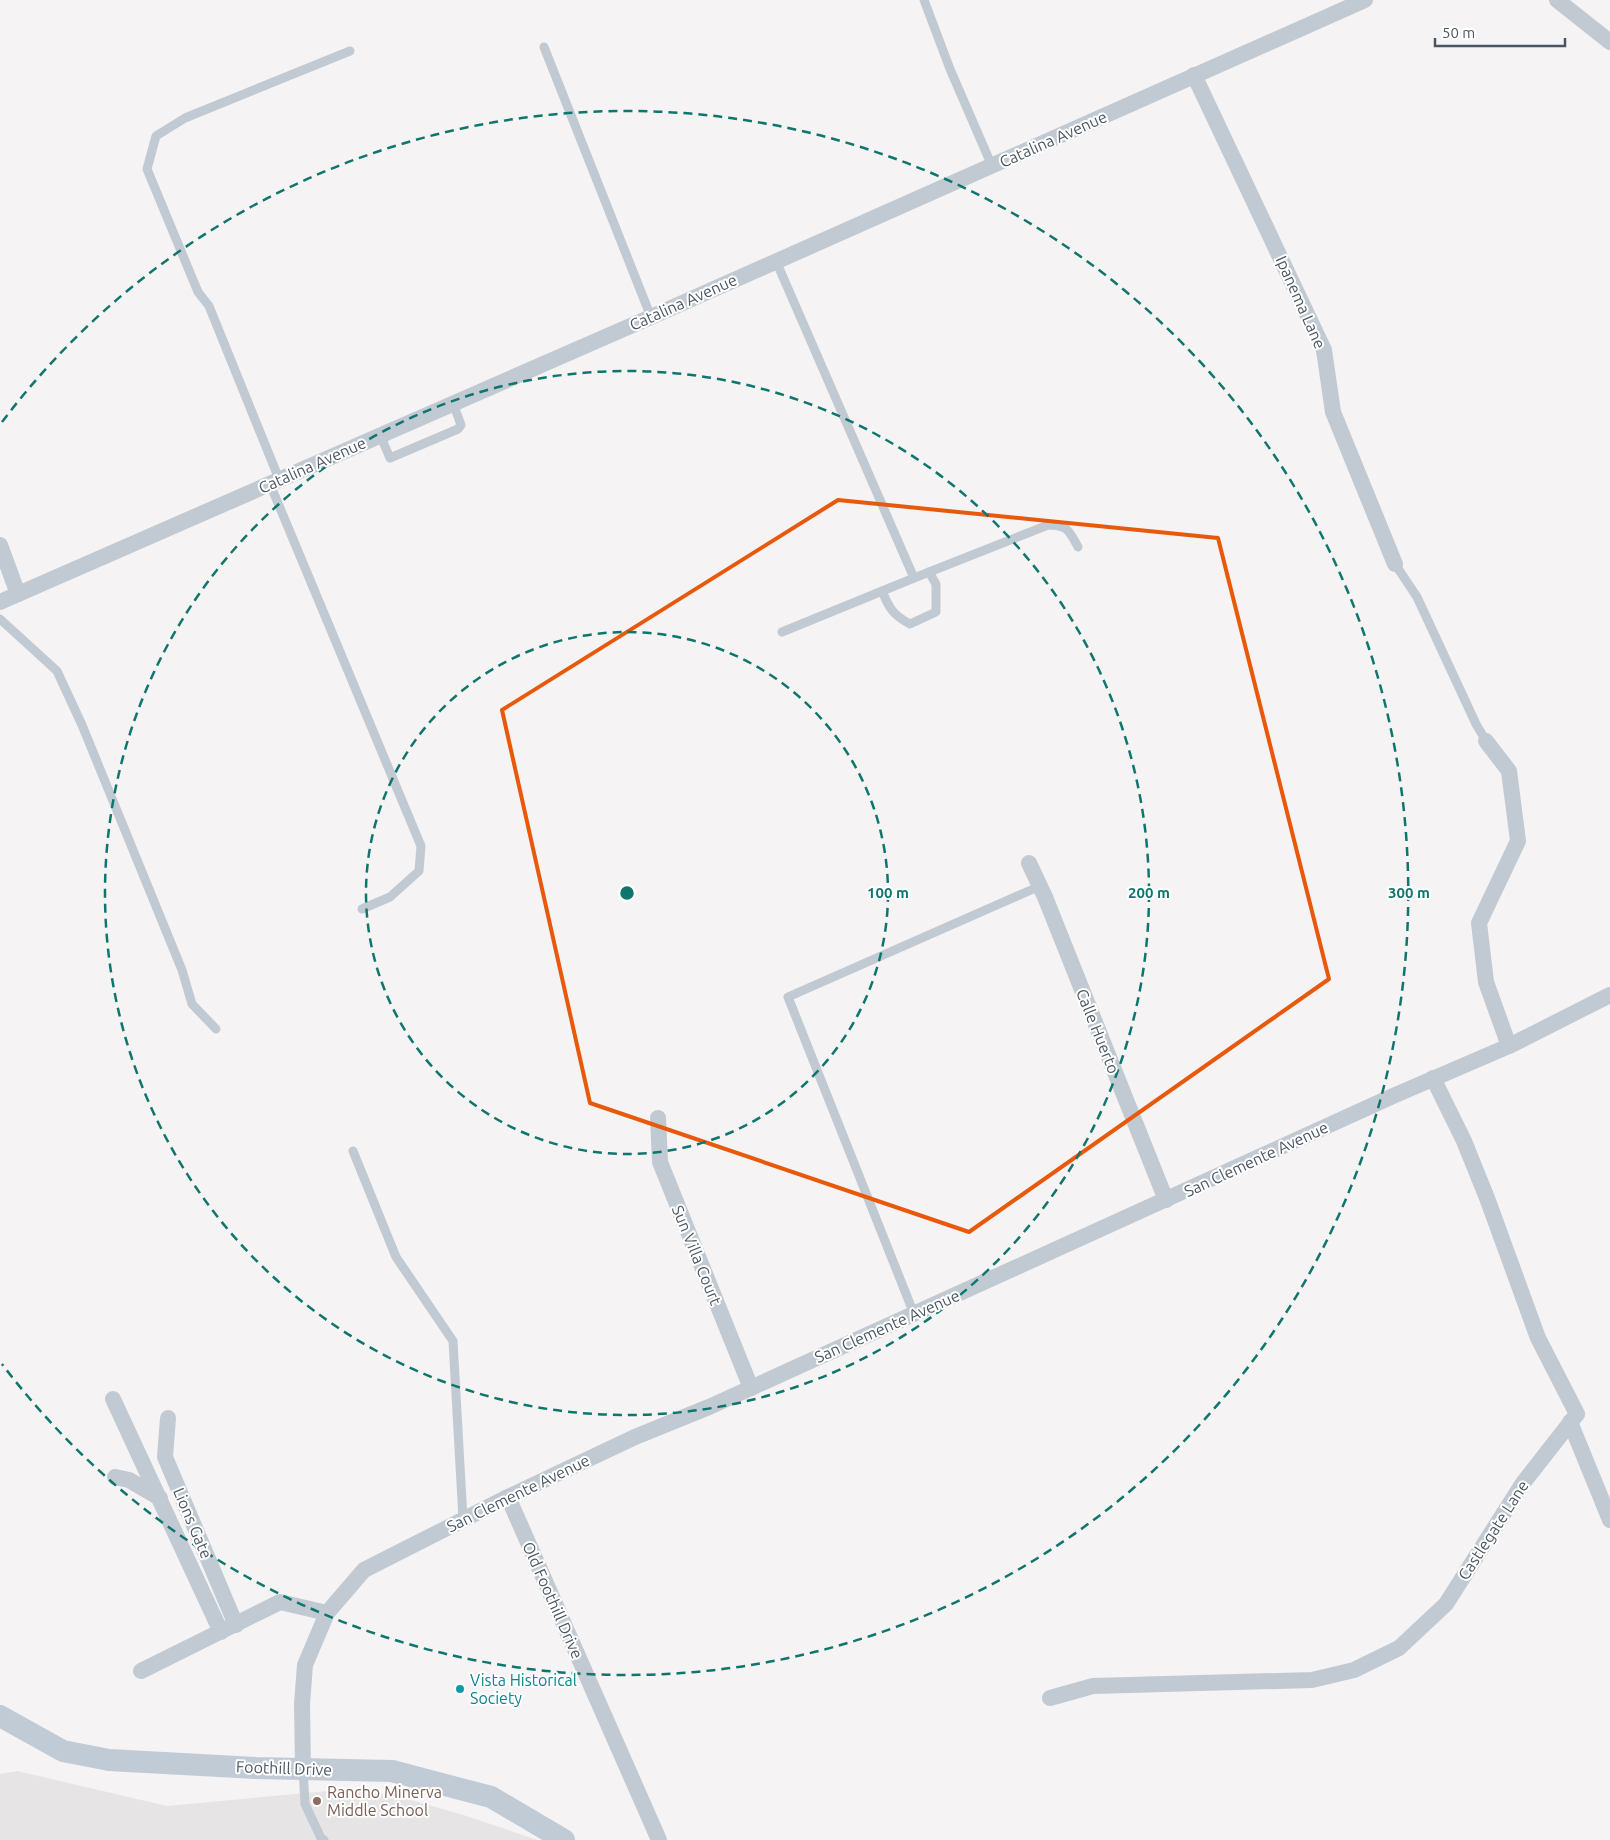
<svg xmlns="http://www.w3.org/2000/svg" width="1610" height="1840" viewBox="0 0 1610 1840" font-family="Ubuntu,sans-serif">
  <rect width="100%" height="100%" fill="#f5f3f3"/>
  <path fill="#e6e4e5" d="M17,1771L167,1806L349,1789L398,1796L470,1817L537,1840H0V1774Z"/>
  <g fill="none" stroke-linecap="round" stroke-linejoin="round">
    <g stroke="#c1cad2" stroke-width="9">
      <path d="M924,0L950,69L992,166"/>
      <path d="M544,47L651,317"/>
      <path d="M776,261L914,578L1048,525C1068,525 1069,531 1078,547"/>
      <path d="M380,435L390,458L458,429L461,425L453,403"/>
      <path d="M279,479L209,306L198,292L147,169L156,136L185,118L350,51"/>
      <path d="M270,484L421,846L419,871L390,897L362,909"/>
      <path d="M1395,564L1417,597L1476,724L1486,741"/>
      <path d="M882,591C889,608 893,615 910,624L936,612V584L929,572"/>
      <path d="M0,619L57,671L82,725L182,970L192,1004L216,1029"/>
      <path d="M782,632L914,578"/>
      <path d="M353,1151L396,1257L453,1341L463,1519"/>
      <path d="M914,1314L788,997L1040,886"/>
      <path d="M303,1769L305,1804L321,1838L324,1840"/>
    </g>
    <g stroke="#c1cad2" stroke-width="16">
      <path d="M1557,0L1610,42"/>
      <path d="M1194,75L1324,350L1333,412L1395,564"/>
      <path d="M0,545L18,594"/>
      <path d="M0,602L651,317L1365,0"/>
      <path d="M1486,741L1509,771L1518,841L1479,923L1486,982L1509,1046"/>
      <path d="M1029,863L1045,897L1166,1200"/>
      <path d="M658,1118L660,1162L751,1388"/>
      <path d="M113,1399L221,1632"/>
      <path d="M168,1418L165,1457L236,1625"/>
      <path d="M1570,1422L1610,1520"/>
      <path d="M115,1477L129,1480L160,1498"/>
      <path d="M508,1497L659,1840"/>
      <path d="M141,1671L280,1602L327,1613"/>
      <path d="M1050,1698L1093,1686L1312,1680L1354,1670L1399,1648L1446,1604L1523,1483L1577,1414L1538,1338L1487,1198L1464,1141L1433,1078"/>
      <path d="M303,1769L302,1704L305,1665L327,1613L364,1570L508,1497L635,1437L709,1407L1393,1096L1509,1046L1610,995"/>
    </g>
    <path stroke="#c1cbd6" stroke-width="22" d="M0,1716L63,1751L109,1760L256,1768L392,1771L491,1797L564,1840"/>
  </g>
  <path fill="none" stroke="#e8590c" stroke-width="4" stroke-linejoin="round" d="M838,500L1218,538L1329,979L969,1232L590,1103L502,710Z"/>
  <g fill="none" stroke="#0f766e" stroke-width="2.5" stroke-dasharray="9 6">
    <circle cx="627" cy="893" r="261"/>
    <circle cx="627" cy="893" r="522"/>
    <path d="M2 422A782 782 0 1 1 2 1364"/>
  </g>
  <circle fill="#0f9aa8" stroke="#fff" stroke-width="2" cx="460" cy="1689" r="5"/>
  <circle fill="#8d6e63" stroke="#fff" stroke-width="2" cx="317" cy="1801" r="5"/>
  <g text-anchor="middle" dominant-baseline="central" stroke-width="4" stroke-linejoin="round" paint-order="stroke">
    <g font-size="16" fill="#4a5661" stroke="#fff">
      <text transform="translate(1053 139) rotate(-24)">Catalina Avenue</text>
      <text transform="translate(683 302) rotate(-24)">Catalina Avenue</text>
      <text transform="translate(1301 302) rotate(66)">Ipanema Lane</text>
      <text transform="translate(312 465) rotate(-24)">Catalina Avenue</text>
      <text transform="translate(1098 1031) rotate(68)">Calle Huerto</text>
      <text transform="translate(1256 1159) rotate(-25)">San Clemente Avenue</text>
      <text transform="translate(697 1255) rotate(68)">Sun Villa Court</text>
      <text transform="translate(887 1326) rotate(-24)">San Clemente Avenue</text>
      <text transform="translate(518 1493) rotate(-26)">San Clemente Avenue</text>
      <text transform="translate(193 1523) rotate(67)">Lions Gate</text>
      <text transform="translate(1493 1530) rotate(-57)">Castlegate Lane</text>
      <text transform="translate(553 1600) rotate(66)">Old Foothill Drive</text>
      <text transform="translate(284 1768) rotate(2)">Foothill Drive</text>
    </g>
    <g font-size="16" fill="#0d838f" stroke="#fff" text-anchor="start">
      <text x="470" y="1680">Vista Historical<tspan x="470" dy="18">Society</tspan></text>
    </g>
    <g font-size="16" fill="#785e54" stroke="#fff" text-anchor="start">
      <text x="327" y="1792">Rancho Minerva<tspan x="327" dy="18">Middle School</tspan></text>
    </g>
  </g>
  <circle cx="627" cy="893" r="8" fill="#0f766e" stroke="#fff" stroke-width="2.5"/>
  <g font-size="15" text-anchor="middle" font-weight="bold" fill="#0f766e" stroke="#fff" stroke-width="4" stroke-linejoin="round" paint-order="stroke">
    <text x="888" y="898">100 m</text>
    <text x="1149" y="898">200 m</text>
    <text x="1409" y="898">300 m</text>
  </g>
  <path d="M1435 38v8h130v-8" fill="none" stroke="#4a5661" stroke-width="2.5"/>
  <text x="1442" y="38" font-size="15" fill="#4a5661" stroke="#ffffff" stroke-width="4" paint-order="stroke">50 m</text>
</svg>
